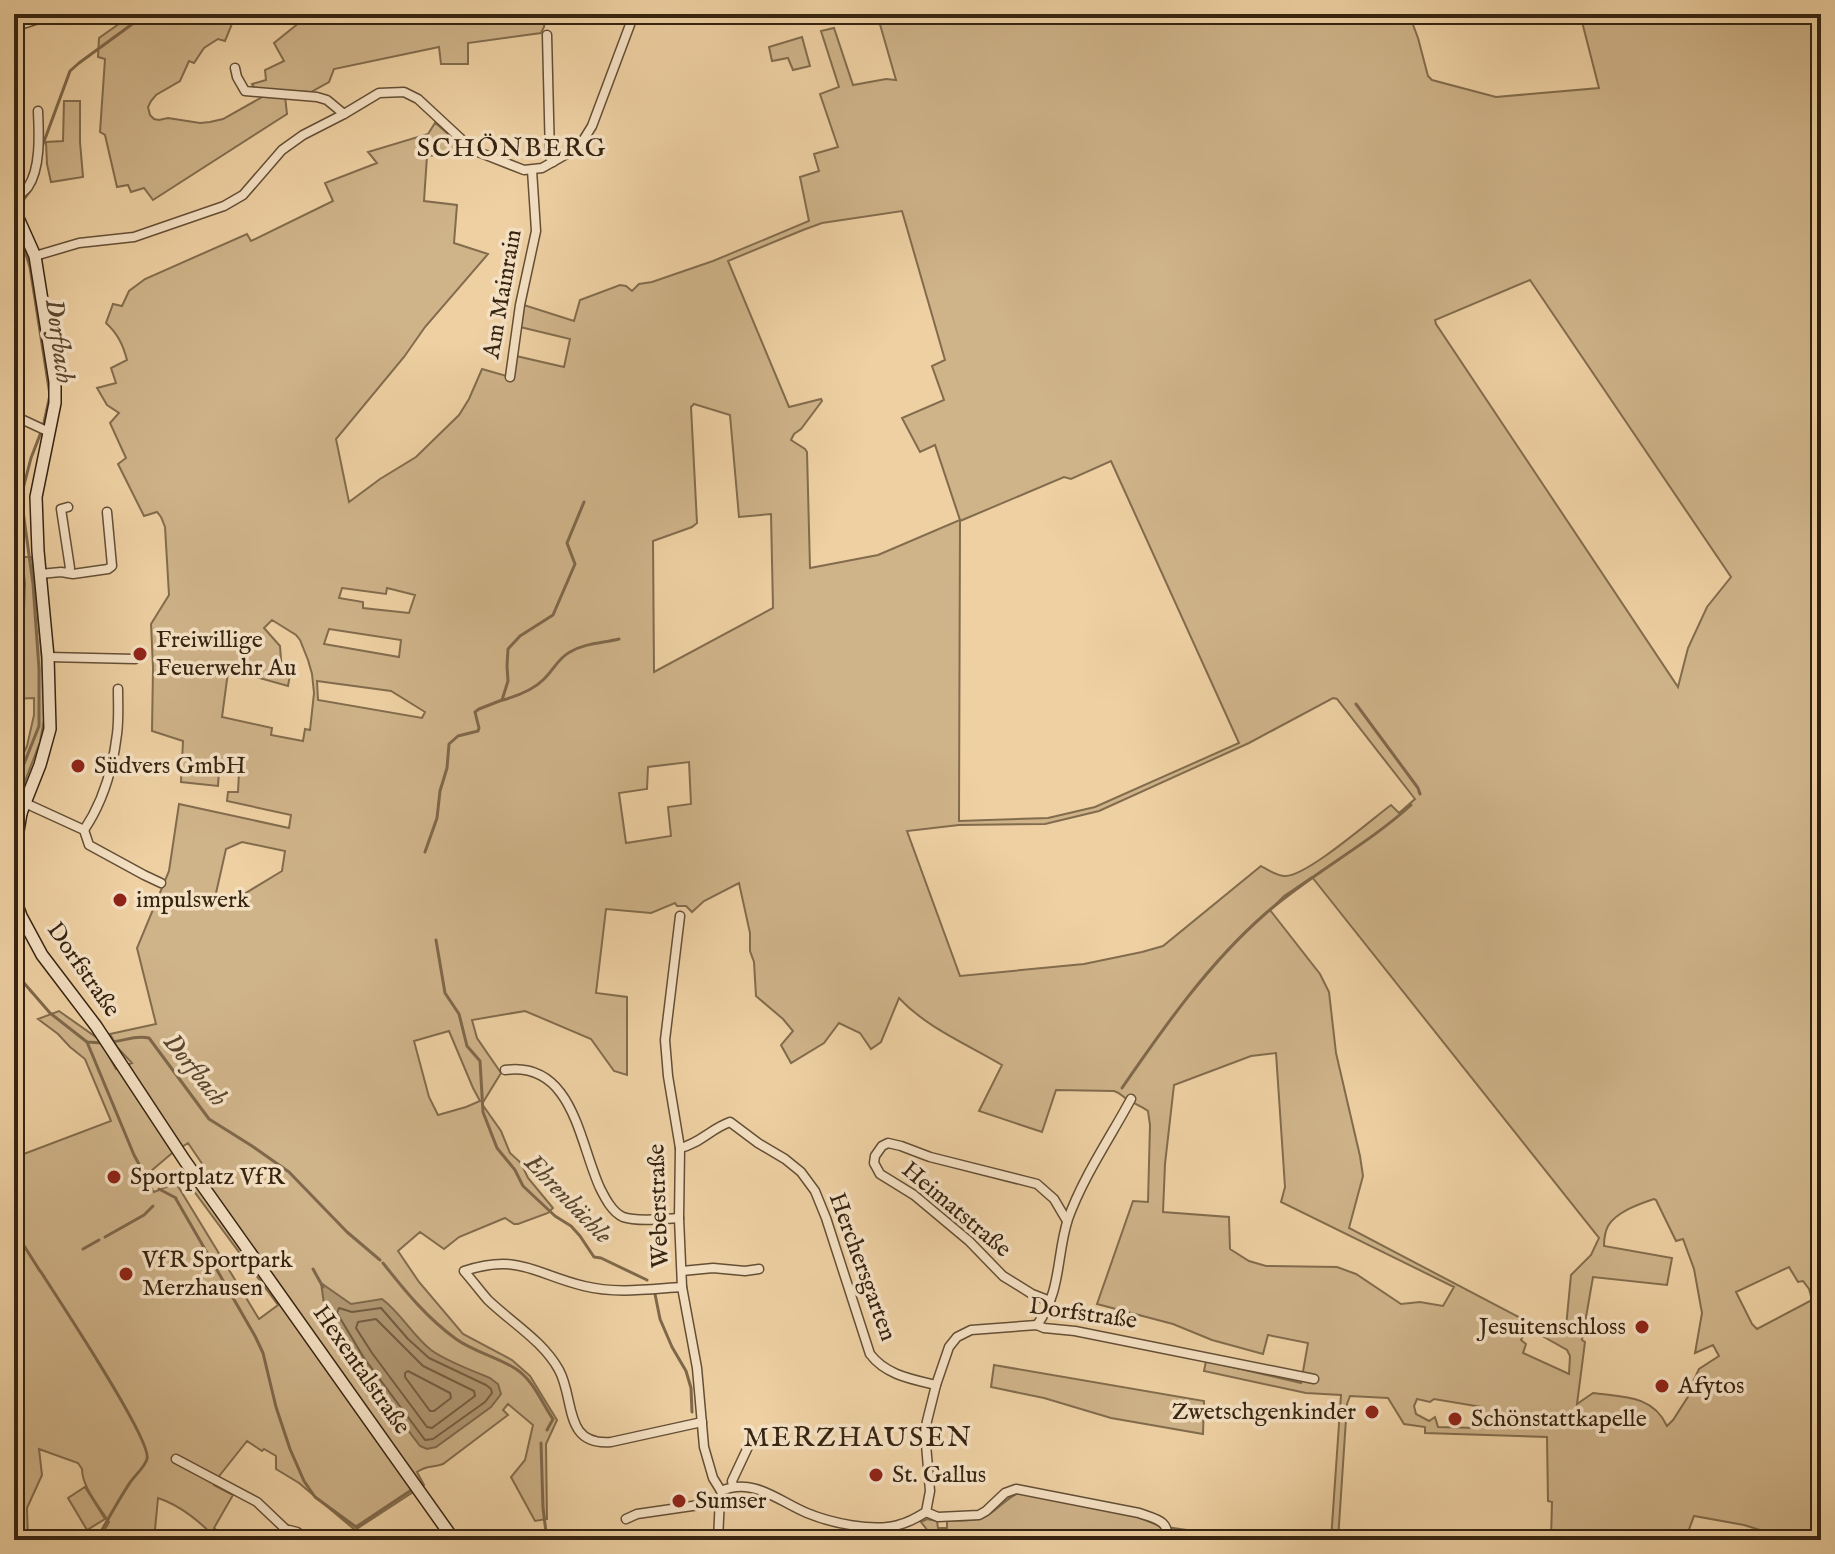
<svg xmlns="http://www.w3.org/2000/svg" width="1835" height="1554" viewBox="0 0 1835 1554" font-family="'IM FELL English',serif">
  <rect width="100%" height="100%" fill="#eed0a2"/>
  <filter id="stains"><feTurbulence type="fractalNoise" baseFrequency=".0025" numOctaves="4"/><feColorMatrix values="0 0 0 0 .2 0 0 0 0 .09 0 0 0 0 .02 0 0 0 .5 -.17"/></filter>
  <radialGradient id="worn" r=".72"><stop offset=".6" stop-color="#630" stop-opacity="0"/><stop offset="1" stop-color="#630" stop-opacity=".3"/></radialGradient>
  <g fill="#cfb389" stroke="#826c4d" stroke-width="2" fill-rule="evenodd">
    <path d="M133,14H236L225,41L218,39L204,48L194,63L189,61L180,81L156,95L151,101L148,107L150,115L154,119L159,120L168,118L200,123L210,122L223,119L264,96H285L287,114L153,200L144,188L131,192L128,185L117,187L105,135L100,132L105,59L98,57L99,38Z"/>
    <path d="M310,14H387L394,18H409L410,14H578V20H545L544,27L541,33L468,43V64H441L439,47L334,69L329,82L311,92L255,89L252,84L266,80L265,70L284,61L274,43Z"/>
    <path d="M877,14H1409L1418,38L1428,76L1432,80L1496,97L1599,88L1580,14H1821V1540H1792L1744,1525L1694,1516L1685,1540H1551L1552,1502L1548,1501L1547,1437L1425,1433V1427L1404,1424L1388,1398L1350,1396L1347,1404L1338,1540H1331L1341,1395L1306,1393L1204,1371L1206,1361L1301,1383L1308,1343L1268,1335L1263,1354L1212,1340L1173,1324L1097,1304L1133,1201L1148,1202L1150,1125L1148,1111C1141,1106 1135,1104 1128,1100C1123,1097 1121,1093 1114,1091L1056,1090L1042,1132L979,1111L1002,1065C967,1044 927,1028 899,998L881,1042L871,1049L860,1033L839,1023L824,1043L791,1063L781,1045L793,1031L783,1019L756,996L754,962L750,951V933L739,883L704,901L692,912L686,906H677L675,903L651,913L606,909L596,993L627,997V1075L614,1071L591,1039L525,1011L472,1020L477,1038L501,1073L482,1104L501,1131L510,1153L521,1163L528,1178L553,1208L548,1213L518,1224H514L505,1218L459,1237L444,1249L420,1232L398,1251L419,1282L463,1334L512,1360L530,1376L557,1420L546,1444L547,1519L535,1521L511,1477L525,1460L533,1425L508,1404L503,1410L508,1415L443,1464C432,1468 427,1465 417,1472L424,1485L355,1530L299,1483L276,1469V1456L264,1449L262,1451L247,1441L220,1475L214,1485L233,1495L214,1528L228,1540H218C201,1523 182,1506 158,1498L154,1540H99L109,1522C99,1506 82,1487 82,1469L78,1463L39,1449L42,1475L27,1508L28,1540H14V1196L21,1155L111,1121L85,1059L70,1047L58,1034L38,1019L59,1011L100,1040L116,1069L132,1063L117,1047L110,1034L156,1024L137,948L169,871L179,804L289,828L291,815L227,801L228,792H238L239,772L219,771L218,786L181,782L183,741L152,731L153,668L151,624L169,595L165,527L161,517L157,512L144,516L118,464L126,458L110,423L119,413L107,405L97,388L116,383L111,368L127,360C123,345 118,334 106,323L113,304L122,306L129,291L145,279L247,234L251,241L333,201L325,183L377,163L368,152L428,134L435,123L439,126L464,148L458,153L427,156L424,201L457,205L454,243L488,254L425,327L404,357L336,439L349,502L380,479L416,457L459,415L469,399L482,369L510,377L516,356L564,367L570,339L520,327L524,305L574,321L580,300L620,285L626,286L632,291L639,284L652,282L713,261L809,221L800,177L819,171L814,154L838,147L820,94L839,87L821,31L834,28L853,85L886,79L896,80ZM902,211L945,360L932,366L944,400L902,418L920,452L935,445L960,520L878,555L810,568L807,452L805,449L791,440L794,434L801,429L822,401L821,399L789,407L728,261L803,230L822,223ZM1530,280L1731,577L1707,607L1688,648L1678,687L1436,324L1435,320ZM694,404L730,415L739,517L771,514L773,608L654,672L653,541L692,527L697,523L691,407ZM1111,461L1239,743L1095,807L1048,818L959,821L960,521L1064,477L1071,479ZM342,588L386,594L387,588L415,595L409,613L363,608V602L339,598ZM272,620L296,635L300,640L308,660L312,674L314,693L310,730L305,729L303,741L271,735L272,728L222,717L228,672L231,670L288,686L290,675L282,672L280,646L264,628ZM329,629L401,640L399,657L324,644ZM317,681L391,691L425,712L422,718L318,700ZM1333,698L1337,699L1415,799L1399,813L1391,805C1372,819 1306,877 1285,876C1277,876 1268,870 1261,866L1163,946L1142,952L1084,964L960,976L907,831L959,825L1045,824L1099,811L1249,743ZM689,762L691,804L668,807L671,836L626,843L619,793L647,789L648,767ZM242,842L285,851L282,871L226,905L224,902H214L226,849ZM1312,877L1599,1238L1591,1255L1571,1275L1566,1327L1558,1333L1551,1334L1349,1228L1363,1176L1360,1156L1336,1053L1329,992L1320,974L1270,910L1284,896ZM449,1031L473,1088L480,1101L466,1107L438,1115L429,1097L414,1041ZM1276,1053L1285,1187L1281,1202L1454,1287L1443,1306L1420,1302L1401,1304L1356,1274L1337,1267L1266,1266L1249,1261L1230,1249L1229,1217L1163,1212L1165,1164L1174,1085L1251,1056ZM188,1143L205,1168L185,1179L278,1305L259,1319L176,1183L154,1192L144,1177L171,1154ZM1654,1199L1656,1200L1676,1241L1683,1239L1694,1269L1702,1313L1695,1353L1713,1345L1719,1356L1699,1369L1691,1386L1689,1395L1673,1420L1667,1426C1653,1395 1623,1397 1593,1393L1577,1404L1585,1342L1582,1340L1593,1277L1667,1285L1672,1258L1604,1246C1604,1239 1605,1232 1608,1226C1616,1212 1639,1204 1654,1199ZM1789,1267L1798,1282L1803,1281L1809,1289L1812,1300L1757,1329L1752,1324L1736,1292ZM1528,1328L1567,1350L1570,1356L1569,1374L1523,1353L1526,1344L1521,1340ZM1417,1399L1430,1402L1434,1399L1482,1407L1477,1428L1438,1427L1435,1417L1429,1421L1416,1414L1414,1406Z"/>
    <path d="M802,37L810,66L793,70L788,58L772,61L769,47Z"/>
    <path d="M64,101H80V142L83,177L51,182L47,164L46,142L63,141Z"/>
    <path d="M22,557H32L42,658L45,714L40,742L14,810V774L27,746L34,715V698L14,699V611H24L25,583Z"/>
    <path d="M994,1365L1204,1401L1203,1434L1111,1418L1044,1398L991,1387Z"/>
    <path d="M85,1487L105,1519L87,1530L68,1498Z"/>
    <path d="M1016,1494H1027L1138,1517L1160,1526L1201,1532V1540H1172L1173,1535L1165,1534L1164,1540H935L921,1522L927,1519L937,1521L938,1528H947V1521C960,1520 977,1522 988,1515C998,1509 1005,1500 1016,1494Z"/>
  </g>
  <path fill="#af9671" stroke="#7f684b" stroke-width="2" d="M321,1283L351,1304L382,1299C401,1313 412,1335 431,1350C448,1362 471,1370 490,1378L498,1384L501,1394L491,1407L436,1447L427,1449L420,1446L357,1363L337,1331L324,1304Z"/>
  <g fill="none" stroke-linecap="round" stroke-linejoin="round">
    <g stroke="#725d41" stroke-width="2">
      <path d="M339,1308L352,1312L381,1308L408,1339L429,1358L486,1385L491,1389L492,1393L485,1402L433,1439L425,1440L364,1358L337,1313Z"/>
      <path d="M376,1319L423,1366L474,1391L475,1396L432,1428L427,1427L372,1353L356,1328L358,1322Z"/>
      <path d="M408,1371L450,1393L451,1398L434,1411H430L405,1377V1373Z"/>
    </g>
    <g stroke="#7f684b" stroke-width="3">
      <path d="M42,147L70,71L79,63L146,14"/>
      <path d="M22,202L29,192"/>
      <path d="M14,228L26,254L30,267L50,395L43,427L31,458L23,489V511L33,584L39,669V726L14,789"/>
      <path d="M165,672L167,659"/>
      <path d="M503,700C517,696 533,690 543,680C553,671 558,658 570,652C585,643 603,643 619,639"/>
      <path d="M1356,704L1418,788L1420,794"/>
      <path d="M425,852L437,818L440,791L447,768L449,744L458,736L478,731L479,728L475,712L479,709L502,700L508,681L507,666L508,649L520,636L553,615L575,564L567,543L584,502"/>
      <path d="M436,940L445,993L459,1014L467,1046L480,1061L483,1112L497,1148L515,1170L523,1186L555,1216L571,1226L580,1236L594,1257L601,1258L647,1280"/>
      <path d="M14,964L24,983L50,1013L87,1042L103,1043"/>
      <path d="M87,1042L134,1155L147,1179"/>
      <path d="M110,1042C126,1041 133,1035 149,1038L209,1119L252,1146L289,1172L347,1232L380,1260"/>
      <path d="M1122,1088C1164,1027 1208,964 1265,914C1310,874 1366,846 1411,805"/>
      <path d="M159,1189L176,1198"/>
      <path d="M176,1199L255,1336L263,1353L276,1407L290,1449L304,1481L315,1497L356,1527L410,1491"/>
      <path d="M14,1230L40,1271"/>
      <path d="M105,1237L144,1215L153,1206"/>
      <path d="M83,1249L99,1240"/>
      <path d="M383,1263C405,1291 427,1318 456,1339C474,1352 498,1357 516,1369C533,1380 542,1403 553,1419L547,1430"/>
      <path d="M313,1269L323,1287"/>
      <path d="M41,1272C56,1296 153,1441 147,1459C145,1467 134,1476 129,1484C118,1501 108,1519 98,1537"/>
      <path d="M655,1294L660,1319L672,1347L686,1371L691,1388L692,1412"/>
      <path d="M541,1443L543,1508L547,1540"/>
    </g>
    <g stroke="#644f35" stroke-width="11">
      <g id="minor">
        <path d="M14,27L53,14"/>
        <path d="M547,35L550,157L553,162"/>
        <path d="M235,68L237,77L245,91L317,97L327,100L344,114"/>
        <path d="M14,200C18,196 24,192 28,187C41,168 39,133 38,111"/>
        <path d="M35,256L79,243L134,237L224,206L243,195L282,150L303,135L344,114L379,93L404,92L418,99L473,150L524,170L542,168L579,147L592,126L634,14"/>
        <path d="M510,377L520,305L536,231L532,170"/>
        <path d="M14,418H19L49,432"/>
        <path d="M68,573L70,568L61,509L68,507"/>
        <path d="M40,574L61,572L73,574L108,569L112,566L107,512"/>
        <path d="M48,657L135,659"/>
        <path d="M25,803L84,830L89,845L144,875L161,883"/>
        <path d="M84,830C103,802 113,767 117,734C119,719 118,704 118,689"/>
        <path d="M680,916L665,1040L668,1076L680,1148L679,1218L682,1287L697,1368L704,1447L713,1478L721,1491"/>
        <path d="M505,1070C573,1061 579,1142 600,1188C605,1198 612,1212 623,1217C637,1222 664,1219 679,1218"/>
        <path d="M680,1148C699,1144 712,1128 730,1122L758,1143L785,1159L801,1172L815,1191L826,1218L870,1354C886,1375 911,1379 936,1385"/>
        <path d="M682,1271L713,1268L745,1271L759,1269"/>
        <path d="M682,1287C650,1289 616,1294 584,1286C534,1274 520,1253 464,1271C472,1280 480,1291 488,1300C512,1323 543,1341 559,1370C575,1399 563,1446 611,1442L702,1422"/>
        <path d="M1050,1301L1032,1294L1003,1276L969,1241L914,1195L880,1174L874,1163L875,1156L882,1146L888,1143L901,1146L930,1157L1037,1184L1054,1199L1067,1221"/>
        <path d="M1037,1325C1062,1291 1056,1256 1068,1219C1083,1177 1110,1138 1131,1099"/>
        <path d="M176,1459L257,1502L297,1540"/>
        <path d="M733,1486L732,1481L748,1447"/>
        <path d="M721,1491C754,1477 778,1501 807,1513C831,1523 873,1532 898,1525C908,1523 918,1517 926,1512L930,1491L925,1433L927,1421L936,1385L949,1347L957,1337L971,1330L1037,1325L1044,1328L1075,1331L1314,1379"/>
        <path d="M926,1512L938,1517L979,1515L986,1511L1005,1493L1016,1489L1139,1513C1155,1519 1170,1520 1167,1540"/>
        <path d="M626,1519L637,1514L720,1502"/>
        <path d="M289,1530L297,1532L309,1540"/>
        <path d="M718,1540L720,1497"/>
      </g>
    </g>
    <g stroke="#362411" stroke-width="14">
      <g id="secondary">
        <path d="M14,209L35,256L55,382V403L36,497L38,551L48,657L50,729L40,765L21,813L14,823"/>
        <path d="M14,855L21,813"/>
        <path d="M14,897L21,916L42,955L96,1026L185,1161L454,1540"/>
      </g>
    </g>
    <use href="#minor" stroke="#f4e0c3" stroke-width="8"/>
    <use href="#secondary" stroke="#f4e0c3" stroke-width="11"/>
  </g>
  <g fill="#8f2418" stroke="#f4e0c3" stroke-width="3">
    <circle cx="140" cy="654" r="8"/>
    <circle cx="78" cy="766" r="8"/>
    <circle cx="120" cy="900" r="8"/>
    <circle cx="114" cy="1177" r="8"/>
    <circle cx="126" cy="1274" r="8"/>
    <circle cx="1642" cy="1327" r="8"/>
    <circle cx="1662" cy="1386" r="8"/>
    <circle cx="1372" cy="1412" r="8"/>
    <circle cx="1455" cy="1419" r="8"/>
    <circle cx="876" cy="1475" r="8"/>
    <circle cx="679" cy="1501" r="8"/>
  </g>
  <g text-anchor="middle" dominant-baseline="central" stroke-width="7" stroke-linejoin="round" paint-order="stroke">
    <g font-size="24" fill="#362411" stroke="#f4e0c3">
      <text transform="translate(503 294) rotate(-80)">Am Mainrain</text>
      <text transform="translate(83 970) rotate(55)">Dorfstraße</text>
      <text transform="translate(659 1206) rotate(-92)">Weberstraße</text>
      <text transform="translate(956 1210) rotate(40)">Heimatstraße</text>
      <text transform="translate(862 1267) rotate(70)">Herchersgarten</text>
      <text transform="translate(1083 1314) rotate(8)">Dorfstraße</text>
      <text transform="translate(361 1370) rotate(55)">Hexentalstraße</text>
    </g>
    <g font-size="24" fill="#362411" stroke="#f4e0c3" text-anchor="start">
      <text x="156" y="640">Freiwillige<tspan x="156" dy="28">Feuerwehr Au</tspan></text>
      <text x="94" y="766">Südvers GmbH</text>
      <text x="136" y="900">impulswerk</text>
      <text x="130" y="1177">Sportplatz VfR</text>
      <text x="142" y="1260">VfR Sportpark<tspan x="142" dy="28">Merzhausen</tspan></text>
      <text x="1626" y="1327" text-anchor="end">Jesuitenschloss</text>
      <text x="1678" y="1386">Afytos</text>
      <text x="1356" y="1412" text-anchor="end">Zwetschgenkinder</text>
      <text x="1471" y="1419">Schönstattkapelle</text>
      <text x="892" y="1475">St. Gallus</text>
      <text x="695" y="1501">Sumser</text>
    </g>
    <g font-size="26" letter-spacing="2" fill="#362411" stroke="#f4e0c3">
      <text x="512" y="148">SCHÖNBERG</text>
    </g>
    <g font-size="26" font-style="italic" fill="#5a462e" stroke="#f4e0c3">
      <text transform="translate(59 341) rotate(82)">Dorfbach</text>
      <text transform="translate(195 1070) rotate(51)">Dorfbach</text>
      <text transform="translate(568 1199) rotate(46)">Ehrenbächle</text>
    </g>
    <g font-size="28" letter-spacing="2" fill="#362411" stroke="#f4e0c3">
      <text x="858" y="1438">MERZHAUSEN</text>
    </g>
  </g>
  <rect width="1835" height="1554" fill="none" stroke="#eed0a2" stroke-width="48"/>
  <rect x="16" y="16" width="1803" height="1522" fill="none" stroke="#362411" stroke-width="4"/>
  <rect x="24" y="24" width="1787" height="1506" fill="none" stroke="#362411" stroke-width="2"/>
  <rect width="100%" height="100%" filter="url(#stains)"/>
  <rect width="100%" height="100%" fill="url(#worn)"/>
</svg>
